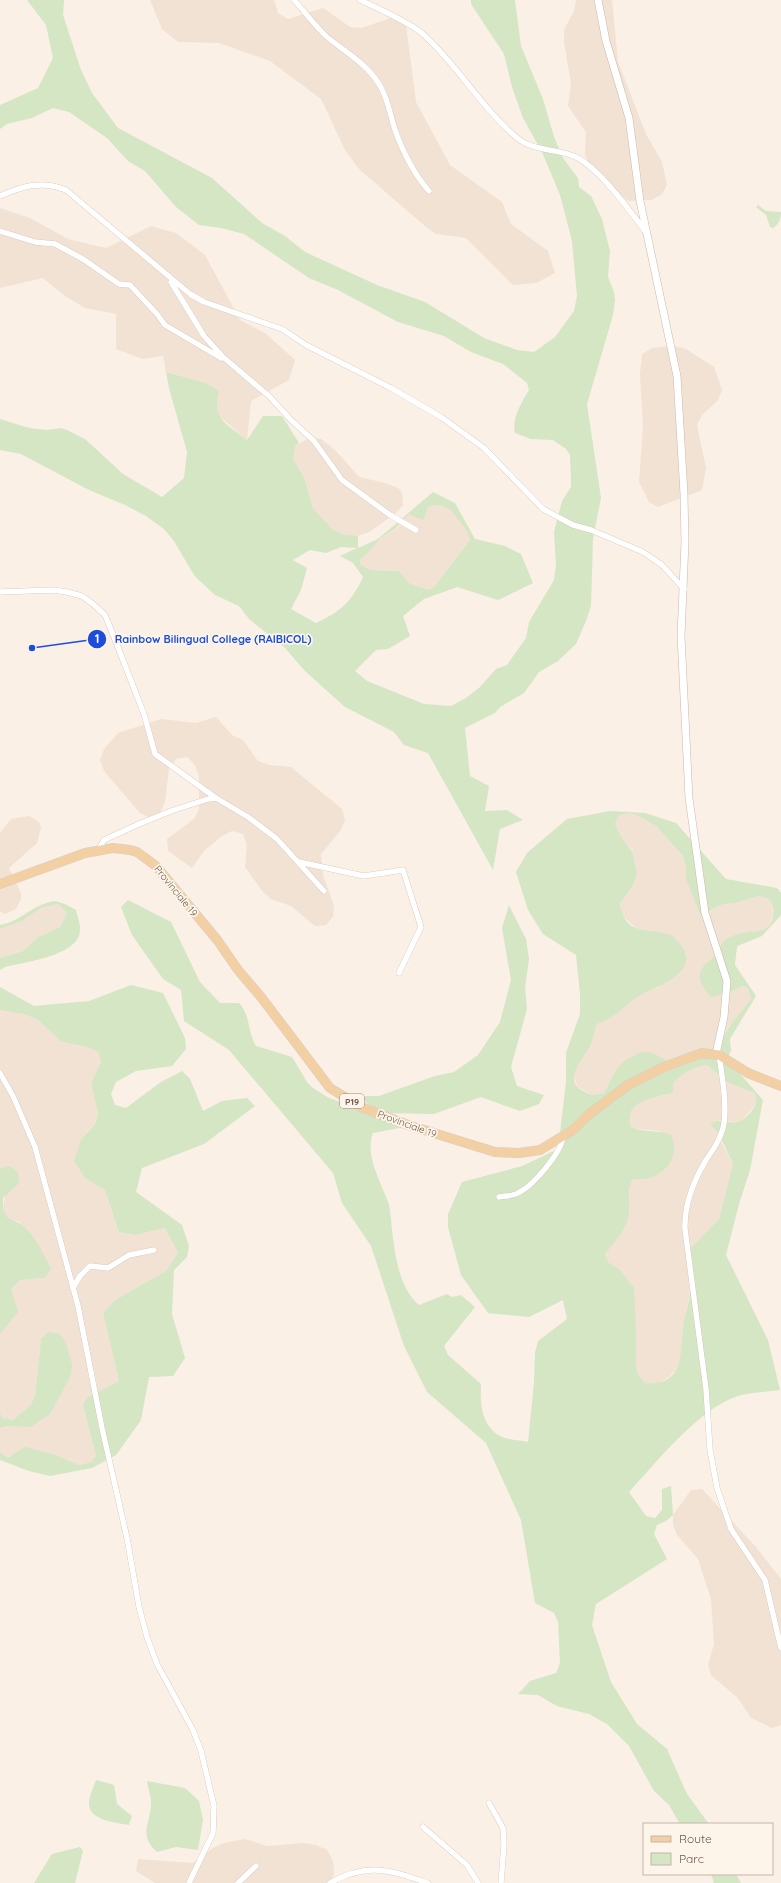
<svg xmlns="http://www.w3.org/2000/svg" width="781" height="1883" viewBox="0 0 781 1883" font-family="Quicksand,sans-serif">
  <rect width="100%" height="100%" fill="#faf0e5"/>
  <g fill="#f1e2d4">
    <path d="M150,0H274L278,13L288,19L323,8L350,27L362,28L393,17L406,25L416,102L450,165L502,202L511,224L548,251L555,273L536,283L513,285L466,238L436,234L426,227L359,169L345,150L321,99L270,61L219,43L178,42L162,29Z"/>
    <path d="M576,0H612L618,62L646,134L662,162L667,185L661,195L651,200L629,201L620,195L589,164L585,154L586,132L568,106L571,84L564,42V30L574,11Z"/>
    <path d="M0,208L30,218L68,239L106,248L151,226L176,233L205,255L240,320L266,334L295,360L289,380L251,401L247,440L219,416L216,404L206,383L166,372L163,356L143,359L116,349V314L85,308L65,296L43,278L0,288Z"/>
    <path d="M674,346L686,349L714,367L722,390L718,400L702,415L697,425L706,468L702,490L658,507L649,502L639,482L643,426L640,374L642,354L652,348Z"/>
    <path d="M309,438L321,439L335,450L359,477L385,483L398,488L402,493L403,505L395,514L369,532L358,536L342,534L332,529L313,508L305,480L293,458L295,446Z"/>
    <path d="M441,505L450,508L467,531L470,540L434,587L428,590L409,583L399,571L371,570L361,565L360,560L371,546L397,528L409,514L423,519L429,506Z"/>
    <path d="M216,717L232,735L243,740L258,761L269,765L291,767L342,809L345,820L341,830L321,854L323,875L334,906L333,917L326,925L315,926L291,906L271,899L263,892L245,867L247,845L243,834L232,831L222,836L204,851L192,868L168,851L167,839L194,819L199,809V776L195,765L187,757L176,759L169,768L165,802L160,813L150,818L140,813L104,771L100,760L104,749L118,733L161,719L196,723Z"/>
    <path d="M630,813L641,817L656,826L683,856L686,867V879L706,913L724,904L736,903L758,896L769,899L772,903L773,914L770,924L762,931L740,933L728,993L743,986L748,989L751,999L732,1023L716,1045L689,1060L617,1068L604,1093L593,1095L578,1087L573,1077L574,1071L590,1046L597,1024L615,1014L640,995L657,988L686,954L673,936L638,930L622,915L620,904L633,885L637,875L633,852L620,835L615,824L618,815Z"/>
    <path d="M29,816L39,822L41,827L37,843L9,868L21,893V899L16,909L5,914L0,911V833L11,819Z"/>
    <path d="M58,904L67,913L60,927L37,938L23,951L0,958V928L22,921L41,908Z"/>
    <path d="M0,1010L24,1014L38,1020L62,1042L88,1047L98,1052L101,1062L91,1083L98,1114L95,1124L87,1132L86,1179L105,1190L119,1232L135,1235L165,1228L178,1253L166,1271L115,1300L103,1313L119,1381L87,1397L83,1405L96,1456L91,1462L79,1465L56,1455L8,1458L0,1452V1428L8,1426H31L50,1414L41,1339L35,1396L30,1406L13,1420L2,1418L0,1412V1334L17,1312L11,1289L20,1280L45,1278L19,1222L8,1218L3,1209L9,1166L0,1168Z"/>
    <path d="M705,1065L711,1068L725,1081L754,1093L757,1101L756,1104L742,1120L737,1122L719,1120L718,1132L719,1138L733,1164L719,1219L687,1252L690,1291L683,1327L681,1359L676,1370L668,1378L657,1384L645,1383L638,1374L636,1364V1331L619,1269L609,1263L605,1254L619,1236L629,1214L628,1187L633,1179L650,1178L661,1131L636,1129L631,1127L629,1121V1115L635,1104L651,1098L673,1093L672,1083L679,1076L699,1066Z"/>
    <path d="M702,1489L756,1547L781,1579V1725L772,1728L751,1718L738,1698L711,1675L708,1665L714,1644L711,1599L698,1559L677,1535L673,1525V1515L691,1490Z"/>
    <path d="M245,1839L267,1846L304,1843L316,1845L327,1850L333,1861L334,1873L331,1883H155L136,1871L138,1859L193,1863L213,1848L224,1843Z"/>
  </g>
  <g fill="#d4e6c4" fill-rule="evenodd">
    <path d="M27,0H64L63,15L81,70L92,93L118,128L212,178L262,223L285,236L305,252L377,285L425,302L484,338L517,350L534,352L555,337L574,311L577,296L572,241L560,195L542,152L523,118L512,87L504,54L471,4V0H515L521,46L543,99L554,137L563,158L578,178L579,187L591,196L602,219L610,251L608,277L614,292L615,300L613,315L587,404L601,498L593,539L591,606L586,621L576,644L558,661L539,672L524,693L500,707L495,713L465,728L470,776L489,786L485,811L507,810L523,820L500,829L493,870L428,753L404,745L394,732L345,707L305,671L285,648L249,619L239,606L215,595L199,580L194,575L174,541L164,529L146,516L125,505L89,490L21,454L0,450V419L29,428L47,430L61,428L69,431L85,439L123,474L162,497L184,478L187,452L169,388L166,372L206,383L219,391C212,420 226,423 247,440L263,416H282L299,443L295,446L293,458L305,480L313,508L332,529L342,534L358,536V548L378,539L433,492L455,503L475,539L505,546L521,554L533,583L498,600L457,587L424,599L403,616L410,636L388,649L376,650L355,671L367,681L424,704L451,706L466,698L480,687L496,669L507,665L526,638L529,622L554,580L556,564L554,532L562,501L571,487V479L570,455L566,449L553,440L531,439L515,433C511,419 522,402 529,390L527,383L503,364L471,352L444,336L398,322L338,290L309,278L244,234L221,228L199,225L176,207L145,171L128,161L107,138L69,112L53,108L32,118L7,124L0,129V105L38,88L53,58L46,25ZM441,505L450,509L467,531L470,540L434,587L428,590L409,583L399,571L371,570L361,565L360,560L380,539L396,528L409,514L423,520L429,506ZM341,547L357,548L340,556L353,563L363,577C351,603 341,611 316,623L291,609L301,590L307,568L293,560L310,550L326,553Z"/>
    <path d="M758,205L766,211L781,212C781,219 779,224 773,228L770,227L766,215L756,207Z"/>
    <path d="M610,811L645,813L676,823L726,879L777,888L781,893V915L762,936L737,946L735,965L756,996L730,1039L731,1051L727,1059L763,1100L750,1170L739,1204L726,1255L768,1340L780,1390C766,1392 751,1392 738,1396C699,1408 656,1463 629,1492L646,1516L655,1518L662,1510V1489L671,1486L673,1515L666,1521L657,1525L654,1534L667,1559L596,1604L592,1625L611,1682L637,1724L667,1749L687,1794L709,1824H680L669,1805L654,1791L629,1746L607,1724L589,1714L557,1706L538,1695L518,1694L530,1681L556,1673L560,1663L558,1622L554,1613L535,1603L521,1520L486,1443L427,1392L404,1346L371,1246L342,1203L333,1173L229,1050L184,1021L181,990L163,979L132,935L121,907L128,900L171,922L200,982L220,1003H239C251,1016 247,1031 256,1046L292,1057L307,1082L313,1088L329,1098L346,1104L358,1111L405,1127L373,1133C364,1157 382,1183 389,1205C391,1213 391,1222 392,1230C395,1255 399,1288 419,1305L447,1294L452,1297L461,1295L475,1307L444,1346L448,1355L481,1384C480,1403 481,1425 500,1436C507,1440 520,1440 528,1442L534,1383L535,1353L538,1341L567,1319L563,1300L529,1317L488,1313L461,1275L448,1227V1214L462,1182L522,1166L558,1149L566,1082V1053L580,1014V994L576,955L543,934L528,910L516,872L527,853L567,819ZM630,813L641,817L656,826L683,856L686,867V879L700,914L705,913L724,904L736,903L758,896L769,899C773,904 774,909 773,916C770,934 754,931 741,933C736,934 731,937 726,939C720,943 721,949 717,954C713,959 706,962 703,967C695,979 704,988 711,997L728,993L743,986L748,989L751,999L732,1023L720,1041L712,1048L689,1060L669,1062L653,1053L642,1052L637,1054L626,1060L617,1068L604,1093L593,1095C559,1084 578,1067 589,1048C593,1041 594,1032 597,1024C603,1021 610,1018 616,1014C624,1008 632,1000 641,995C654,988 684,978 686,960C687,950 679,943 673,936C650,926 626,939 620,904L633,885L637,875L633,853L620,835L615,824L619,815ZM706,1065L711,1068L725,1081L754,1093C755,1096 757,1099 756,1102C756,1108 743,1122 737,1122C724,1124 724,1117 710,1124L718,1132L733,1164L719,1219L687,1252C688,1265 692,1279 690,1292C689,1304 684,1316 683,1328C680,1356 684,1386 645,1383L638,1374L636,1364V1331L634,1288L619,1269L609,1263L605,1254C615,1242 627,1229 629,1213C630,1199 626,1191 633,1179C638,1179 645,1179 650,1178C670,1171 679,1153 671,1135C658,1129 641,1133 631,1127C622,1101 655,1097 673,1093V1083C681,1074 693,1067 706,1065Z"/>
    <path d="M55,901L65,904L76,910C77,916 81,925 80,931C78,956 24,962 5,967L0,970V958L23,951L37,938L60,927L67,913L58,904L41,908L22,921L2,928H0V925C20,922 33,904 55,901Z"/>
    <path d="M509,905L526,939L529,959L525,988L527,1009L511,1067L517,1086L544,1095L539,1104L520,1111L481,1097L434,1114L378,1113L359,1096H379L435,1076L454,1072L478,1055L500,1022L511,980L502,928Z"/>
    <path d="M131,985L163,993L185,1038L186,1049L172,1066L136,1071L116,1082L111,1094L115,1105L126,1108L161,1082L182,1071L190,1079L203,1111L222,1101L247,1098L255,1106L204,1144L142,1168L136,1192L182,1225L189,1246L187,1257L174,1270L172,1314L185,1358L173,1376L149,1377L141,1420L116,1455L92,1468L50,1476L29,1471L0,1460V1452L8,1458L25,1447L56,1455L79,1465L91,1462L96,1456L83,1405L87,1397L119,1381L103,1313L115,1300L166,1271L178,1253L165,1228L135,1235L119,1232L105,1190L86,1179L74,1161L81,1140L95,1124L98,1114L91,1083L101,1062L98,1052L88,1047L62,1042L38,1020L24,1014L0,1010V987L34,1006L89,1001Z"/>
    <path d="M9,1166L18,1172L19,1183L3,1198V1209L8,1218C32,1226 40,1248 51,1269L45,1278L20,1280L11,1289L18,1312L0,1334V1168Z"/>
    <path d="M49,1332L60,1334L66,1343L72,1365L71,1375L50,1414L31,1427L8,1426L0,1428V1412L2,1418L13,1420L30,1406L35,1396L41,1339Z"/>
    <path d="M96,1780L114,1785L117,1804L132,1816L129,1825C115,1822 87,1821 89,1801C90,1794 94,1786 96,1780Z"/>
    <path d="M147,1781L185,1788L199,1801L203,1820L198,1850L176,1847L157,1852C139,1835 149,1827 151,1806C152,1798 148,1789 147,1781Z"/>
    <path d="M80,1847L83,1851L75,1883H34L52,1854Z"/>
    <path d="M711,1874H736L741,1883H714Z"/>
  </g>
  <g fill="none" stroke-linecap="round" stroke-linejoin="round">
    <g stroke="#cab8ac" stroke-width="6">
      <g id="minor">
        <path d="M294,0C305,12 315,26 327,37C344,51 367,64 379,84C388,98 390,114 395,130C403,152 413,173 429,191"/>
        <path d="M360,0C377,8 411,23 424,35C458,66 481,107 516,137C533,152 556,148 576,157C601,170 629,210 646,232"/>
        <path d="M0,196C23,186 42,180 66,190L190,294L204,302L282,329L306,345L391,388L441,417L484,448L543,509L573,525L591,530L643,552L662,565L684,589"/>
        <path d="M0,231L35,242L55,244L83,259L119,284L130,285L157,314L165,325L221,358"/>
        <path d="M171,282L204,336L223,357L270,397L291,420L314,441L342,480L390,515L416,530"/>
        <path d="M0,592L53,590L67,592L82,596L93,604L105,615L114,637L144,714L155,754L216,798"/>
        <path d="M99,849L104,840L139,824L171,811L208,799L216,798L248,817L277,839L324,891"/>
        <path d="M299,862L364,876L403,870L421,927L399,973"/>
        <path d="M719,1055C722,1075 728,1109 723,1128C720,1140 713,1150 706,1160C693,1182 684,1204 685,1229L706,1389L710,1450L717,1488L731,1529L765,1580L781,1648"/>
        <path d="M0,1073L13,1096L35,1147L78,1306L102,1428L127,1538L139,1607L147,1637L157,1664L193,1730L201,1751L214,1806L213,1833L189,1883"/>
        <path d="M499,1197C505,1196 513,1196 518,1193C533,1186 561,1153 563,1137"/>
        <path d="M73,1288L80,1276L90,1266L108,1268L129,1255L154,1250"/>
        <path d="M489,1803L503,1828L504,1844L501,1883"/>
        <path d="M423,1827L467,1865L478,1883"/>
        <path d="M238,1883L256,1866"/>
        <path d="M330,1883C368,1862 390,1870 428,1883"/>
      </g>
    </g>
    <g stroke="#cab8ac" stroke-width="8">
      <path id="tertiary" d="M598,0L606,41L629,118L640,201L677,376L684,494L685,542L681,636L689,798L705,913L727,981L724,1017L716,1054"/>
    </g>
    <g stroke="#d7d0cd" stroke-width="10">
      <path id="primary" d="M0,884L85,853L113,848L130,850L137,852L156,866L218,941L238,970L261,997L330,1088L361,1107L408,1125L495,1152L519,1153L540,1150L573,1130L588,1115L628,1085L664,1067L702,1053L719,1055L748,1073L781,1086"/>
    </g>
    <use href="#minor" stroke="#fff" stroke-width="5.5"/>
    <use href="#tertiary" stroke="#fff" stroke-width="7"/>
    <use href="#primary" stroke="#f3d0a3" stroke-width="9"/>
  </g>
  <g text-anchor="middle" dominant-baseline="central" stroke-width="3.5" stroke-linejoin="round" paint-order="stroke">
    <rect fill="#fdf5ea" stroke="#9a867b" stroke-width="1" x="340" y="1094" width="24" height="14" rx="3"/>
    <g font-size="9" font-weight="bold" fill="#70574c">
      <text x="352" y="1101">P19</text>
    </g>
    <g font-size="10" fill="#70574c" stroke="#fdf5ea">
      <text transform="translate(176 891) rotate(51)">Provinciale 19</text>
      <text transform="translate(407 1124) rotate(20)">Provinciale 19</text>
    </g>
  </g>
  <path fill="none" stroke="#1d4ed8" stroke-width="1.5" d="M32 648L97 639"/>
  <g fill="#1d4ed8" stroke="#fdf5ea" stroke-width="1.5">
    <circle cx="32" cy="648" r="4"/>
    <circle cx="97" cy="639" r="10"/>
  </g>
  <g font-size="12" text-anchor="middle" font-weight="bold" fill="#fff">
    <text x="97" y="643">1</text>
  </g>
  <g font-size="11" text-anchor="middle" font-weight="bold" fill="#1d4ed8" stroke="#fdf5ea" stroke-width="3.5" stroke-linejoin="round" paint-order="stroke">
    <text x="213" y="643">Rainbow Bilingual College (RAIBICOL)</text>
  </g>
  <rect x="643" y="1823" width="130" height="52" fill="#fdf5ea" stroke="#c5b6ab"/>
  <rect x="651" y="1836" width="20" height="6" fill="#f3d0a3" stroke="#c5b6ab"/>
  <text x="679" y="1843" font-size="12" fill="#70574c">Route</text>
  <rect x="651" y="1853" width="20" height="12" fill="#d4e6c4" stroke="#c5b6ab"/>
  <text x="679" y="1863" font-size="12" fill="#70574c">Parc</text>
</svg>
